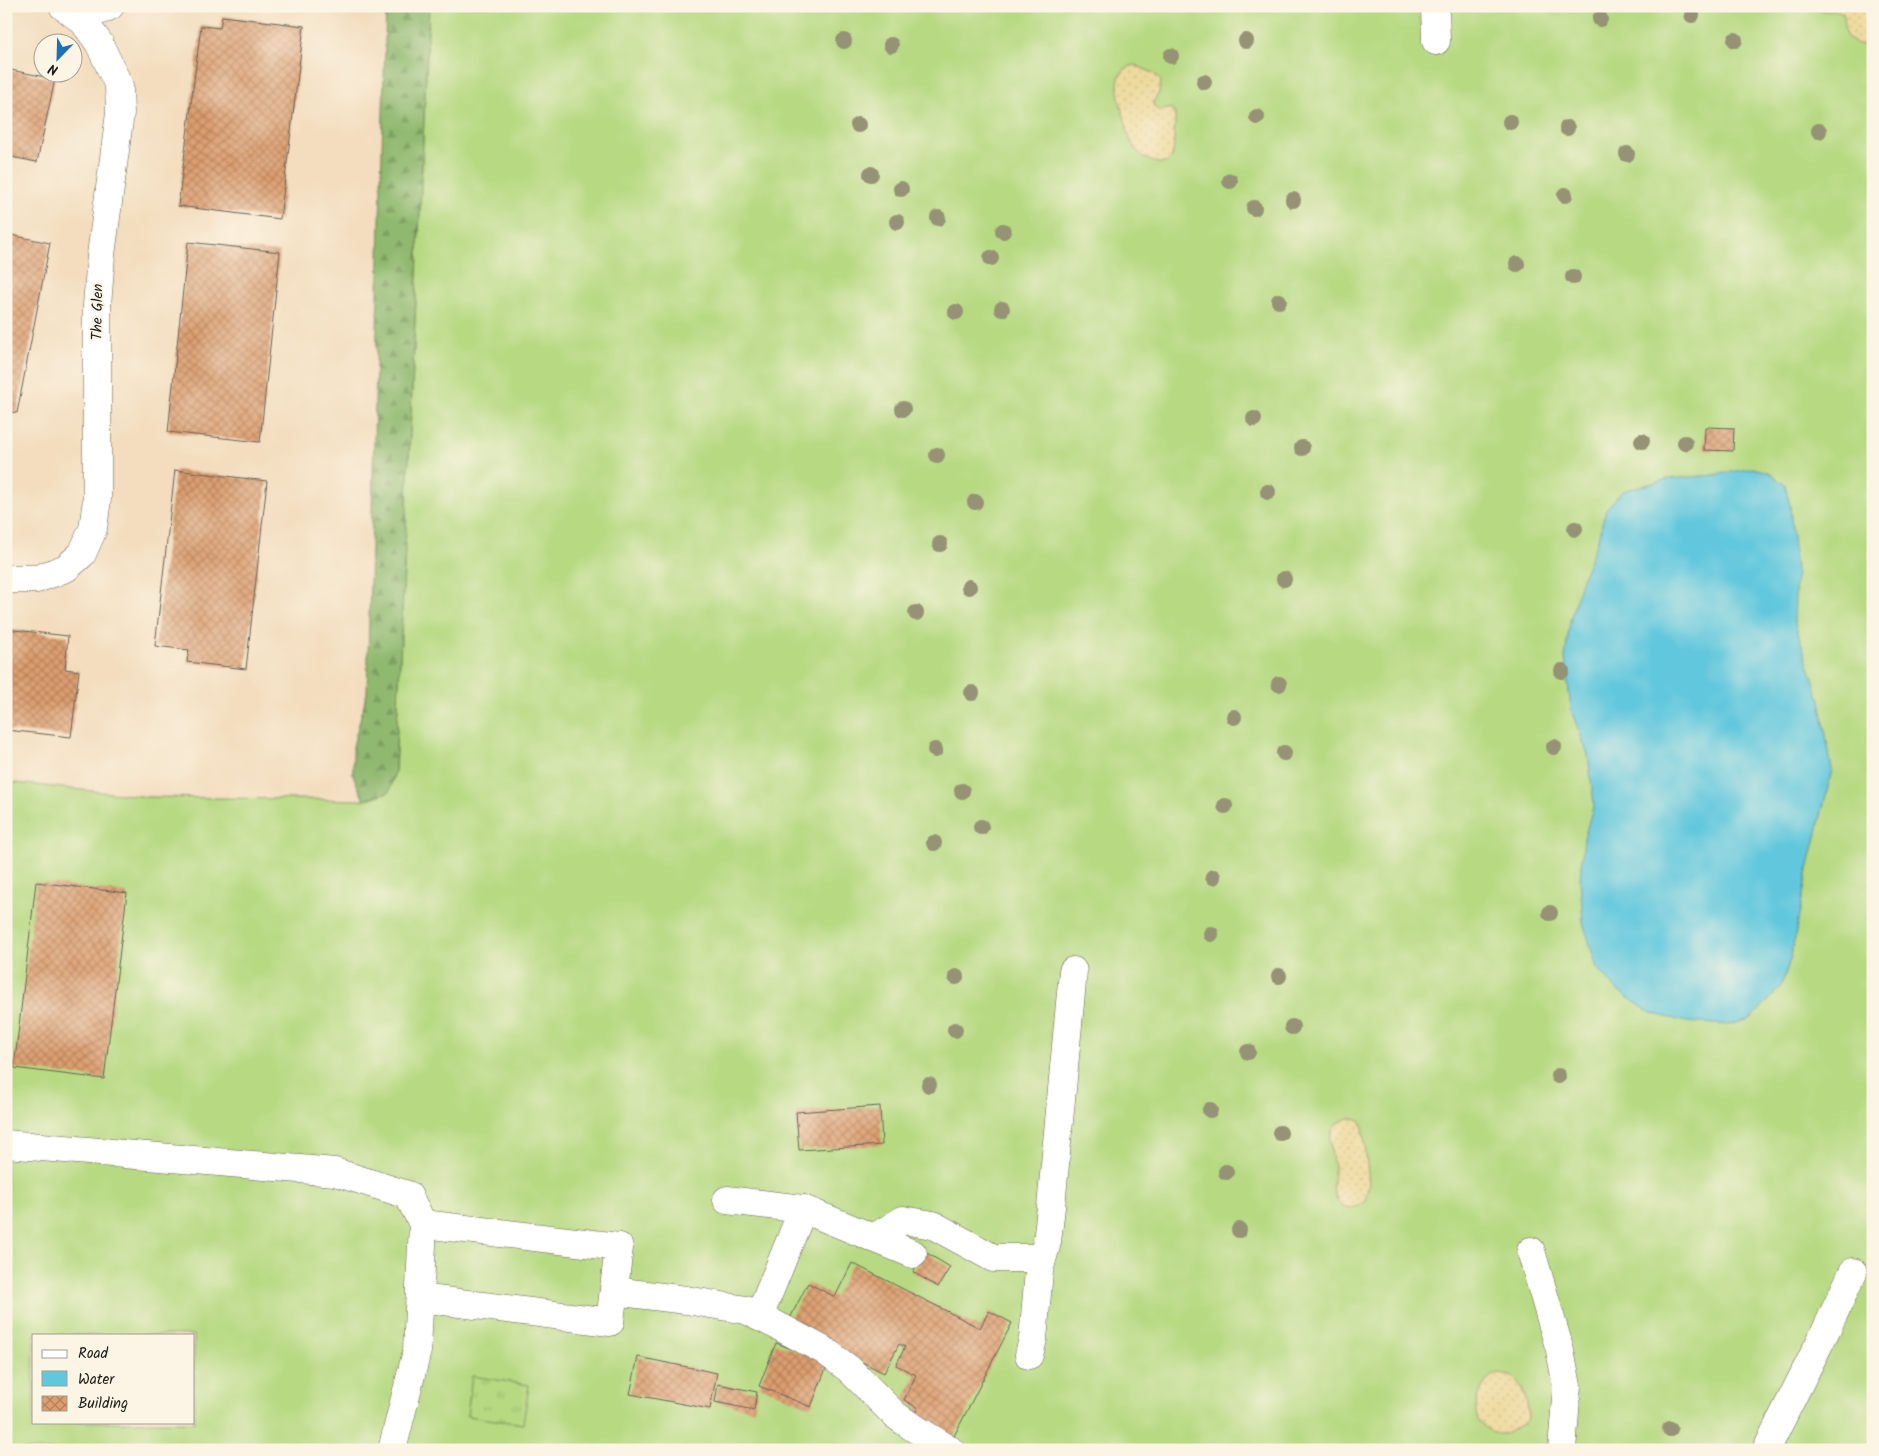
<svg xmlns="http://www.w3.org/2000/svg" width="1879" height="1456" viewBox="0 0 1879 1456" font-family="Kalam,sans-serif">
  <defs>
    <pattern id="forest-firs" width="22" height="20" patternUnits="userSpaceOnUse" patternTransform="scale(1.25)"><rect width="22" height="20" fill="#90b96f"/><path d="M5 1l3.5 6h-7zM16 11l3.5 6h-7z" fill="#7c9e60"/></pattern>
    <pattern id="sand-dots" width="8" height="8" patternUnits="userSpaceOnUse" patternTransform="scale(1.25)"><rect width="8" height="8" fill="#eeda9e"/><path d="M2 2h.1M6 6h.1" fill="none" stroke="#ccba88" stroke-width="1.8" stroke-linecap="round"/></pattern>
    <pattern id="park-tufts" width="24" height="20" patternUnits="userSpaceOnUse" patternTransform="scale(1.25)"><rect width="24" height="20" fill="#b6d981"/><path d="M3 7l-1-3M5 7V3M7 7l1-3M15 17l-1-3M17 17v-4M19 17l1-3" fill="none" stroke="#9cba6f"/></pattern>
    <pattern id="building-cross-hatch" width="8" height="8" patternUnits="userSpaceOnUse" patternTransform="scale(1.25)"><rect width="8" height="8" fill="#dd9e6f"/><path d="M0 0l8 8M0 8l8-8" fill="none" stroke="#b2805a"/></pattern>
  </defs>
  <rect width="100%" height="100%" fill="#fcf5e5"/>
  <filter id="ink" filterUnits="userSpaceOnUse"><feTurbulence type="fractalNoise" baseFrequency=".02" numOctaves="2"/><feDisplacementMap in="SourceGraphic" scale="10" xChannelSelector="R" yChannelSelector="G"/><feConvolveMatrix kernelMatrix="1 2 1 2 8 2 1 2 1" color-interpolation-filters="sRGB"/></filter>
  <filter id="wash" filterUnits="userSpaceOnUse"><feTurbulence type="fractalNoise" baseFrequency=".0096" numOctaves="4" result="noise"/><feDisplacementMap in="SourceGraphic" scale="20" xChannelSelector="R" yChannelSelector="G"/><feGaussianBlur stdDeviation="1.12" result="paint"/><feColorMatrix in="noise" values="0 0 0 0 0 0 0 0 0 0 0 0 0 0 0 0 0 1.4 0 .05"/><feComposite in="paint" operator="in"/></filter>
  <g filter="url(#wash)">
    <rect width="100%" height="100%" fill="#f3ddbe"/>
    <path fill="#b6d981" stroke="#697a4e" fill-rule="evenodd" d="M429,6H1873V1450H6V782L150,797L364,800L389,792L395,771ZM34,1335H194V1422H34Z"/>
    <path fill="url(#forest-firs)" stroke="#566a46" d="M386,6H429L395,771L389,792L364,800L353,775V746L367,693Z"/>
    <g fill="url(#sand-dots)" stroke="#857b5d">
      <path d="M1816,6H1873V46C1864,46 1848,43 1845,33C1843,26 1846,20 1843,13L1835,10L1820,11Z"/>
      <path d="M1135,65L1153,73L1161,81L1159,93L1153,102L1154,107L1159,111L1171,108L1175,113C1176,122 1174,131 1174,140C1174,153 1173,168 1154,162C1148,160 1142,157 1138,152C1128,142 1128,130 1124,117C1119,100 1109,70 1135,65Z"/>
      <path d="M1350,1118L1360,1121L1363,1127L1369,1183L1365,1201C1357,1209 1349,1210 1339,1204C1335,1197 1332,1189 1333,1181C1333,1176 1335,1171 1334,1166C1330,1146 1323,1125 1350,1118Z"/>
      <path d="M1500,1374C1505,1375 1510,1375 1514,1378C1523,1385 1534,1415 1524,1424C1523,1425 1518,1426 1517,1427C1504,1435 1505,1437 1489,1430C1482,1427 1477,1421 1476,1413C1475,1400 1482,1385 1491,1376Z"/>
    </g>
    <path fill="url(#park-tufts)" stroke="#697a4e" d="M472,1376L529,1385L523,1424L467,1416Z"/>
    <path fill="#60c7dd" stroke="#3e727c" d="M1753,468L1768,472L1785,485L1790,505L1796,571L1794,621L1820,700L1832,770L1807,874L1791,957L1781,986L1765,1005L1750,1019L1729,1025L1686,1022L1651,1013L1618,991L1597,968L1583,922L1580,878L1584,838L1594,804L1588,755L1571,710L1565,657L1570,621L1581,581L1597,542L1606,509L1622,491L1668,479L1714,475Z"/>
    <g id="blocks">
      <g fill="url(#building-cross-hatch)">
        <path d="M222,16L304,26L280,219L178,206L201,26L220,28Z"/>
        <path d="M6,69L55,79L37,162L6,156Z"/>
        <path d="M6,234L50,243L17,413L6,411Z"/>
        <path d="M188,242L280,252L260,442L168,432Z"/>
        <path d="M1705,427L1734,428L1733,451L1704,450Z"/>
        <path d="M175,470L267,481L246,669L187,662L189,650L155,646Z"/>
        <path d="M6,629L68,636L65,669L79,671L71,737L6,730Z"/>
        <path d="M36,882L127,893L104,1079L14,1068Z"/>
        <path d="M880,1106L882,1145L799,1150L796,1112Z"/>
        <path d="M925,1252L950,1267L938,1287L913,1272Z"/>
        <path d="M852,1263L980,1328L989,1311L1012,1323L953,1438L912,1418L918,1408L904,1400L916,1375L896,1365L905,1347L899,1344L884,1373L787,1324L808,1283L835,1297Z"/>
        <path d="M776,1343L828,1363L811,1407L759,1386Z"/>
        <path d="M638,1357L717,1373L710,1409L630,1394Z"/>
        <path d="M718,1384L757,1392L754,1410L715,1402Z"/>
      </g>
    </g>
  </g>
  <g filter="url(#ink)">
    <use href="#blocks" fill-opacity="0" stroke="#676055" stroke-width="1"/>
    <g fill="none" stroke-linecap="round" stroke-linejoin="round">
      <g stroke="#676055" stroke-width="29">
        <g id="minor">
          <path d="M64,6C79,13 95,15 110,6"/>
          <path d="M1435,6L1436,41"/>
          <path d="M6,579H37L66,568L82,554L93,529L97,499V306L101,255L120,113L119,86L99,43L83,21L63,6"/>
          <path d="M6,1144L335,1172L408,1195L423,1224L417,1351L392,1450"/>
          <path d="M727,1200L803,1209"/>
          <path d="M874,1238L903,1220L933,1225L993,1258H1042"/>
          <path d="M1531,1251L1560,1350L1567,1386L1562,1450"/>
          <path d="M614,1291L686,1300L746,1310L782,1328L825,1351L849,1369L895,1415L911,1426L950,1450"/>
          <path d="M420,1298L610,1322L619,1247L423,1224"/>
          <path d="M759,1317L803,1209L913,1254"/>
          <path d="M1029,1355L1033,1339L1039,1271L1047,1242L1051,1207L1073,971"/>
          <path d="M1766,1450L1827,1328L1853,1272"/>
        </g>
      </g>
      <use href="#minor" stroke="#fff" stroke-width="28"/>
    </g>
    <g fill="#969275">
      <circle cx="1692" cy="15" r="8"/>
      <circle cx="1600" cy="19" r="8"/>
      <circle cx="1735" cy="40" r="8"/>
      <circle cx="844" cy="41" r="8"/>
      <circle cx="1246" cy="41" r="8"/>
      <circle cx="891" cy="45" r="8"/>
      <circle cx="1171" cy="56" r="8"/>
      <circle cx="1204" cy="82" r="8"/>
      <circle cx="1257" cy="117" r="8"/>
      <circle cx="1510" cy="122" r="8"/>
      <circle cx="858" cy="125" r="8"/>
      <circle cx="1567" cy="128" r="8"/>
      <circle cx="1819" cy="131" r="8"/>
      <circle cx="1627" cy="154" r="8"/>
      <circle cx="871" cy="174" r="8"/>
      <circle cx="1230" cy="181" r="8"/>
      <circle cx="901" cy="189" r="8"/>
      <circle cx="1565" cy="195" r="8"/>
      <circle cx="1293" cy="200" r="8"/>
      <circle cx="1254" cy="208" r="8"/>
      <circle cx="938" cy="218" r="8"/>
      <circle cx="897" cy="222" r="8"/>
      <circle cx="1003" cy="231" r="8"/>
      <circle cx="991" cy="258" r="8"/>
      <circle cx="1517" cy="264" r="8"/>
      <circle cx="1573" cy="277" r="8"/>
      <circle cx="1279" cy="301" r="8"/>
      <circle cx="1002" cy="309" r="8"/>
      <circle cx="956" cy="312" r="8"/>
      <circle cx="903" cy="409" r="8"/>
      <circle cx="1254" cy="419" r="8"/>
      <circle cx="1642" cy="441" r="8"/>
      <circle cx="1685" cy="443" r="8"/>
      <circle cx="1302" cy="448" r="8"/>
      <circle cx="937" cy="455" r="8"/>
      <circle cx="1268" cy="492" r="8"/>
      <circle cx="975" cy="502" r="8"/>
      <circle cx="1575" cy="529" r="8"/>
      <circle cx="940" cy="544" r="8"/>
      <circle cx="1284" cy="579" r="8"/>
      <circle cx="969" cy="587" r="8"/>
      <circle cx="916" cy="613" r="8"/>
      <circle cx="1562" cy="671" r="8"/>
      <circle cx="1279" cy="684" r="8"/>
      <circle cx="972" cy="693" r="8"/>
      <circle cx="1234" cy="717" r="8"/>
      <circle cx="1554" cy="747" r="8"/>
      <circle cx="935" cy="750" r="8"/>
      <circle cx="1284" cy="753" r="8"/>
      <circle cx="962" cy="791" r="8"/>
      <circle cx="1225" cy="806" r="8"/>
      <circle cx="981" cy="827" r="8"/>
      <circle cx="934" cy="843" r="8"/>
      <circle cx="1213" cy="877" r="8"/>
      <circle cx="1550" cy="913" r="8"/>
      <circle cx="1211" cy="934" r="8"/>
      <circle cx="1279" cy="976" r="8"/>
      <circle cx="956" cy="977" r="8"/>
      <circle cx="1292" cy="1027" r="8"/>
      <circle cx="955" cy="1030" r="8"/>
      <circle cx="1248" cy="1052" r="8"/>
      <circle cx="1558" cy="1076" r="8"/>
      <circle cx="929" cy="1085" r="8"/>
      <circle cx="1210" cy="1110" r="8"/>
      <circle cx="1280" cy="1133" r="8"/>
      <circle cx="1226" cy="1172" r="8"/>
      <circle cx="1239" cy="1230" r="8"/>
      <circle cx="1670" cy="1429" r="8"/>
    </g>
  </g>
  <g text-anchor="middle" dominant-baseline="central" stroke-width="4.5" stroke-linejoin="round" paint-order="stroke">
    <g font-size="15" fill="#1c1c1c" stroke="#fcf5e5">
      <text transform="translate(98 312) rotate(-89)">The Glen</text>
    </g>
  </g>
  <rect width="1879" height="1456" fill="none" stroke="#fcf5e5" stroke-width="25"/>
  <rect x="32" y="1334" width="162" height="90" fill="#fcf5e5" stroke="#a29e95"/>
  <rect x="42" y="1350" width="25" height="8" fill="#ffffff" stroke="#a29e95"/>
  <text x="78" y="1358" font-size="15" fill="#1c1c1c">Road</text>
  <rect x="42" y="1371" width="25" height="15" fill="#60c7dd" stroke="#a29e95"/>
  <text x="78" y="1384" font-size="15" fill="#1c1c1c">Water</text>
  <rect x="42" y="1396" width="25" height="15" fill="url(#building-cross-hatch)" stroke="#a29e95"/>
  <text x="78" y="1408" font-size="15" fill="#1c1c1c">Building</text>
  <g transform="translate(58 58) rotate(203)"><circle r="24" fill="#fcf5e5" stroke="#a29e95"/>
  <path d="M0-4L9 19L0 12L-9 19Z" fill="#1f6fb2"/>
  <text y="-8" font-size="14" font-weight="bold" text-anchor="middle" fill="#1c1c1c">N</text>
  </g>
</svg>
